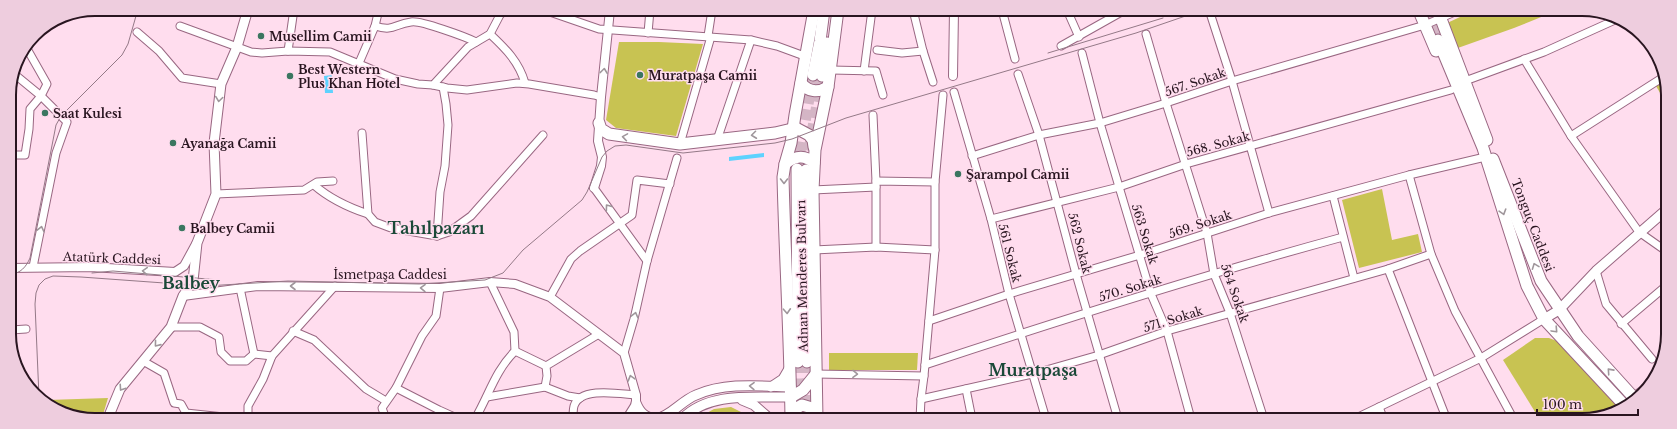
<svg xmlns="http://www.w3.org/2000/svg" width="1677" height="429" viewBox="0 0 1677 429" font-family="'Libre Baskerville',serif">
  <rect width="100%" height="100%" fill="#fde"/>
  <g fill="#c8c352">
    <path d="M1473,11H1556L1514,28L1455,49L1445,24Z"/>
    <path d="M619,42H659L703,44L676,136L616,128L606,120Z"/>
    <path d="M1666,79V103L1656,86Z"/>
    <path d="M1382,189L1392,240L1418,234L1422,252L1359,268L1342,200Z"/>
    <path d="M1535,338H1549L1562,343L1619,407L1587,420H1540L1503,360Z"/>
    <path d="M829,353H918L917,370H829Z"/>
    <path d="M108,398L102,418H78L47,400Z"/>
    <path d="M731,407L743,413L747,419H696L714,409Z"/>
  </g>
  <g fill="#5ed2fe">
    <path d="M332,75L333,93H325L324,76Z"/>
    <path d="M764,153V157L729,161V157Z"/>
  </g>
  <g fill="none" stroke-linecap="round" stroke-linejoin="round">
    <g stroke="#d4b5c5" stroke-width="11" stroke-dasharray="11 5.5" stroke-linecap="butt">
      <path d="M1426,11L1438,40"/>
      <path d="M806,167L822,76"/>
      <path d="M797,169L813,75"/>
      <path d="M798,362L799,419"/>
      <path d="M807,362L808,419"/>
    </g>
    <g stroke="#996782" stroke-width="9">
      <g id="minor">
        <path d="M544,10L599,29L751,40L777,46L807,57"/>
        <path d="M913,10L923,51L933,82"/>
        <path d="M1002,10L1015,59"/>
        <path d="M1067,10L1079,37"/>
        <path d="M1211,16L1232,81L1269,213"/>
        <path d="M180,26L251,52L262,53L288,51L330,52L395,79L418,84L433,85L468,47L490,34L500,15L505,9"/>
        <path d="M375,26C394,32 394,24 411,22C420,20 466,37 476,42"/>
        <path d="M137,32L159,51L182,78L221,84"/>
        <path d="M648,33L650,10"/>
        <path d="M490,34C506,49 519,62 525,83"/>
        <path d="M1146,34L1166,103L1207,233L1214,274L1230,313L1262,413L1263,419"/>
        <path d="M1061,46L1125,10"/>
        <path d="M877,50L902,53L923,51"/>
        <path d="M288,51L294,9"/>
        <path d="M1082,53L1100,123L1151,294L1167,331L1191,419"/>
        <path d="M1524,59L1571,136L1639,232L1666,251"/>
        <path d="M359,63L375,26L379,9"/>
        <path d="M831,70L876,71L883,95"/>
        <path d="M864,71L872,10"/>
        <path d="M13,73L41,96L67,122L56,153L33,267"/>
        <path d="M1018,74L1039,135L1076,274L1118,419"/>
        <path d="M1465,81L1544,52L1615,20"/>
        <path d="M433,85L447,88L467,90L517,83L529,84L594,95L601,97"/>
        <path d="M954,92L991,219L1009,294L1046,419"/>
        <path d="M873,115L876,181"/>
        <path d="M362,133L368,214L375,222L391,228L437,236L449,232L471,216L543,135"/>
        <path d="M1571,136L1665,76"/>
        <path d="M717,140L751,40"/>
        <path d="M680,144L710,40L708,36L712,10"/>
        <path d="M10,155H25L29,129L30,109L41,96L47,84L26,47"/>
        <path d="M972,156L1039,135L1100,123L1166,103L1232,81L1425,25L1457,11"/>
        <path d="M1409,175L1431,254L1455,311L1514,420"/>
        <path d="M314,185C330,199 347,207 368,214"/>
        <path d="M594,188L647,261"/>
        <path d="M813,190L876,187"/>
        <path d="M216,194L304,190L317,182L333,181"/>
        <path d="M1333,196L1354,278"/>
        <path d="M991,219L1119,187L1186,164L1451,90"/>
        <path d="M437,236L440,192L445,166L448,125L446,104L443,87"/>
        <path d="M876,247V181L935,182"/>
        <path d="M814,250L876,247L935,250"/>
        <path d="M1388,269L1447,420"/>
        <path d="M1596,271L1606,304L1652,359"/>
        <path d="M240,288L254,354"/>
        <path d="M550,297L571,259L580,251L632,215L637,180L670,184"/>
        <path d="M929,321L1009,294L1140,255L1269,213L1409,175L1481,158"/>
        <path d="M1621,324L1666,286"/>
        <path d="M171,327H200L219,337L221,352L230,361H246L254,354L272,356"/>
        <path d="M11,330L26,329"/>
        <path d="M293,331L314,340L366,389L386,401"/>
        <path d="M515,351L546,366"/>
        <path d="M624,353L634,319L647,261L677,158"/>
        <path d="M143,361L164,373L174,403L181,404L186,413L233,418"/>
        <path d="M925,365C1064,319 1203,275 1343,237"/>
        <path d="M816,374L924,376"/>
        <path d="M545,387L547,376L546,366L599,334"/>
        <path d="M396,388L439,410L459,419"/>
        <path d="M966,389L972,419"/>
        <path d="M487,397L545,387L568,396L580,398"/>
        <path d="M1633,397L1644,389"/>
        <path d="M921,399L1032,374L1099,355L1167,331L1388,269L1431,254"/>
        <path d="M1379,407L1384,420"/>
        <path d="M248,418V406L263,379L272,356L335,286"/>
        <path d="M386,419L382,408L396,388L422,336L436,316L440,288"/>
        <path d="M475,419C489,395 495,371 515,351L514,332L490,282"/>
        <path d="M573,419C573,415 573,410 574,406C580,386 621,394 636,395"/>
        <path d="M626,419L636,403"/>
        <path d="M920,419L921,399L924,376L935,250V182L943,95"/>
        <path d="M1352,420L1481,358L1544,319"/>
      </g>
    </g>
    <g stroke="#996782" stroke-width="10">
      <g id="tertiary">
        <path d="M953,76L954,10"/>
        <path d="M594,188L601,166L602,157L598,141L601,97L610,10"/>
        <path d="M10,268L90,267L175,272L184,266L196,244"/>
        <path d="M183,296L258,286L440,288L490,282L515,284L550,297L624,353L636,395V403L640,419"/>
      </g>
    </g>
    <g stroke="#996782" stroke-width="11">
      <g id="secondary">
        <path d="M1544,319L1559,310L1596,271L1666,210"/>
        <path d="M771,387L783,379L790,367"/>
        <path d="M742,400L754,405L770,419"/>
        <path d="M636,403C640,413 645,417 655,419"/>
        <path d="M108,418L120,389L171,327L183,296L193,281L197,243L216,194L214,143L221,84L237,47L248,9"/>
        <path d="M656,419C671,416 681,401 696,395C726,382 759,386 791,387"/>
        <path d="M682,419C709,391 755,398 791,397"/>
      </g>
    </g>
    <g stroke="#996782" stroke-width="13">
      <g id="primary">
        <path d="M1419,11L1436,51"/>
        <path d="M1438,11L1487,140"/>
        <path d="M1438,40L1483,148L1527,286L1544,319L1624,405"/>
        <path d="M813,75L820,41L824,10"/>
        <path d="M822,76L827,43"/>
        <path d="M801,83C808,92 818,93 828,87"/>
        <path d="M599,123L601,129L609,134L680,144L775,133L796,128L809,135L813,140L814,147"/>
        <path d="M1493,159L1541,281L1578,336L1636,400"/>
        <path d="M785,164C795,156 804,154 814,163"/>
        <path d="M797,169L798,362"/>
        <path d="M806,170L807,362"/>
        <path d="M791,397L803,390L816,374"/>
        <path d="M791,419C790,338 785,258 783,177L785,164L791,143L795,115L814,10"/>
        <path d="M792,419L797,408L802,405L812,408L817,416"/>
        <path d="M817,419L813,190L815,150L828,87L838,10"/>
      </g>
    </g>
    <use href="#minor" stroke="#fff" stroke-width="7"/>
    <use href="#tertiary" stroke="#fff" stroke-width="8"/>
    <use href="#secondary" stroke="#fff" stroke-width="9"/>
    <use href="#primary" stroke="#fff" stroke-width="11"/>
    <g stroke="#947987" stroke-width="1">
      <path d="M1048,53L1163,18"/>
      <path d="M92,273L113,271L219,280"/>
      <path d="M10,275C21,273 26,267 30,258L56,125L61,116L122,55L128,44L138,9"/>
      <path d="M39,397L35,304L36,293L39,285L45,279L53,276L81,277L206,286L288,281L419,284L485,280L503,273L523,250L582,200L587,192L602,157L607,151L615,146L626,145L683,153L775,143L792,139L846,118L1136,33L1203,10"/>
    </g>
  </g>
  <defs><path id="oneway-chevron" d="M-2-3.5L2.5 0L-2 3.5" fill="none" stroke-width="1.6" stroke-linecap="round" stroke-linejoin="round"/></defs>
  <g stroke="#9f969b">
    <use href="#oneway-chevron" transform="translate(604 71) rotate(-83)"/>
    <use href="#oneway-chevron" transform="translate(219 99) rotate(98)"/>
    <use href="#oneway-chevron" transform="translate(754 135) rotate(173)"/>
    <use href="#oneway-chevron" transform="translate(625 137) rotate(-171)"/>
    <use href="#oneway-chevron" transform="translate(784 181) rotate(90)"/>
    <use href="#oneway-chevron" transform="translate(608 207) rotate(-126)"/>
    <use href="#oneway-chevron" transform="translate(1503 212) rotate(73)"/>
    <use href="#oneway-chevron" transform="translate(41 229) rotate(-77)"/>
    <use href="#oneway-chevron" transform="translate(1535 266) rotate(-111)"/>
    <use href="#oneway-chevron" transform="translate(145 271) rotate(-176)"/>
    <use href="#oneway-chevron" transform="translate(293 286) rotate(180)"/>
    <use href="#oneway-chevron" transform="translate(423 288) rotate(-179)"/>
    <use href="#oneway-chevron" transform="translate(787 311) rotate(87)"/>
    <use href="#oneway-chevron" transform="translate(635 315) rotate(-76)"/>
    <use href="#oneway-chevron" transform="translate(1555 330) rotate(47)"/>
    <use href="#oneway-chevron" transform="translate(157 344) rotate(129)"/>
    <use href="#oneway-chevron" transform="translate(1610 371) rotate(-132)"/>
    <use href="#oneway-chevron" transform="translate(855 374) rotate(1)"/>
    <use href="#oneway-chevron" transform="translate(631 378) rotate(-106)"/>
    <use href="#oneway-chevron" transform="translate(752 386) rotate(-179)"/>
    <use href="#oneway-chevron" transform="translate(122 388) rotate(124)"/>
  </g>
  <g fill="#3b7660" stroke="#fde" stroke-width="1.5">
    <circle cx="261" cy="36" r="4"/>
    <circle cx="640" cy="75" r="4"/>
    <circle cx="290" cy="76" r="4"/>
    <circle cx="45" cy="113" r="4"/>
    <circle cx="173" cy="143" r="4"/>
    <circle cx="958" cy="174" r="4"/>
    <circle cx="182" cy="228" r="4"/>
  </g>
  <g text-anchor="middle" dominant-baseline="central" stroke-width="3" stroke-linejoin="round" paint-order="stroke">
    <g font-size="12" font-weight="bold" fill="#291520" stroke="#fde" text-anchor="start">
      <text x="269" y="36">Musellim Camii</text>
      <text x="298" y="69">Best Western<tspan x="298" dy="14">Plus Khan Hotel</tspan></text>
      <text x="648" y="75">Muratpaşa Camii</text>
      <text x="53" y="113">Saat Kulesi</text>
      <text x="181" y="143">Ayanağa Camii</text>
      <text x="966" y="174">Şarampol Camii</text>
      <text x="190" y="228">Balbey Camii</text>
    </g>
    <g font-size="12" fill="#291520" stroke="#fde">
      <text transform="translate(1195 82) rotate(-19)">567. Sokak</text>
      <text transform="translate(1218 144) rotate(-15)">568. Sokak</text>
      <text transform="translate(1200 224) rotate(-18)">569. Sokak</text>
      <text transform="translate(1533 225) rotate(69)">Tonguç Caddesi</text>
      <text transform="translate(1145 234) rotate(73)">563 Sokak</text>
      <text transform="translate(1080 243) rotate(76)">562 Sokak</text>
      <text transform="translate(1010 253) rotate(76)">561 Sokak</text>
      <text transform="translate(112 258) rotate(2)">Atatürk Caddesi</text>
      <text x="390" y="274">İsmetpaşa Caddesi</text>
      <text transform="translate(802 276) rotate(-91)">Adnan Menderes Bulvarı</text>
      <text transform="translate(1130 288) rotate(-17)">570. Sokak</text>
      <text transform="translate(1235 293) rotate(71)">564 Sokak</text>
      <text transform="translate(1173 319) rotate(-17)">571. Sokak</text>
    </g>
    <g font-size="16" font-weight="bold" fill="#1a4938" stroke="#fde">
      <text x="436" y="228">Tahılpazarı</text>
      <text x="191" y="283">Balbey</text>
      <text x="1033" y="370">Muratpaşa</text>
    </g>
  </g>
  <path d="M0 0H1677V429H0ZM95 16H1582A79 79 0 0 1 1661 95V334A79 79 0 0 1 1582 413H95A79 79 0 0 1 16 334V95A79 79 0 0 1 95 16Z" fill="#eecdde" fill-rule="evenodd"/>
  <path fill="none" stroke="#291520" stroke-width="2" d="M95 16H1582A79 79 0 0 1 1661 95V334A79 79 0 0 1 1582 413H95A79 79 0 0 1 16 334V95A79 79 0 0 1 95 16Z"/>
  <path d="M1537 409v6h101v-6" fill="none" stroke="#291520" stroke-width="2"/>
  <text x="1543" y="409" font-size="12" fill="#291520" stroke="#ffddee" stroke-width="3" paint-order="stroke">100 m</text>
</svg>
